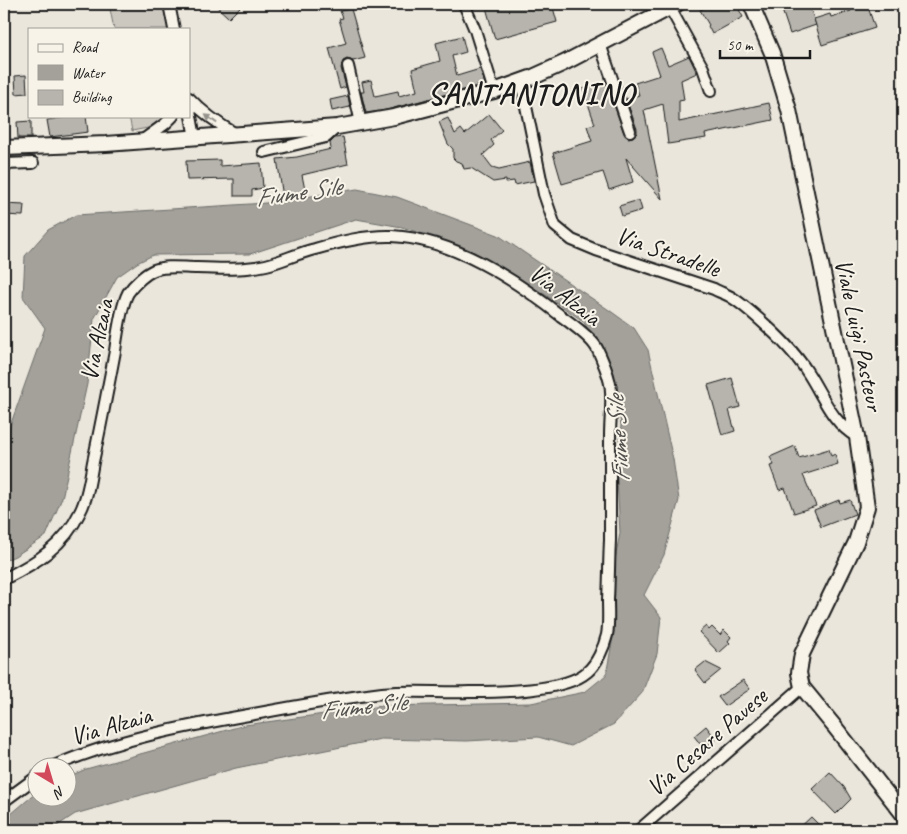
<svg xmlns="http://www.w3.org/2000/svg" width="907" height="834" viewBox="0 0 907 834" font-family="Caveat,sans-serif">
  <rect width="100%" height="100%" fill="#eae6dc"/>
  <filter id="ink" filterUnits="userSpaceOnUse"><feTurbulence type="fractalNoise" baseFrequency=".02" numOctaves="2"/><feDisplacementMap in="SourceGraphic" scale="10" xChannelSelector="R" yChannelSelector="G"/><feConvolveMatrix kernelMatrix="1 2 1 2 8 2 1 2 1" color-interpolation-filters="sRGB"/></filter>
  <g filter="url(#ink)">
    <g fill="#ccc8c0" stroke="#74726e">
      <path d="M109,4H163L168,29H114Z"/>
      <path d="M129,116H168L153,127L132,131Z"/>
    </g>
    <path fill="#a3a19a" stroke="#6d6c68" d="M357,189L397,197L498,235L609,310L634,328L648,350L673,459L679,500L664,555L644,595L661,617L657,654L642,693L614,724L571,746L538,737L467,741L381,739L236,768L75,814L51,830H4V820L37,792L38,796H68V777L86,769L245,725L382,706L531,703L585,692L606,675L614,632L610,586L620,533L617,478L621,425L613,371L583,321L547,296L474,252L402,227L356,219L250,254L153,255L137,263L117,277L94,319L87,384L62,498L46,536L15,556L4,561V472L10,426L45,328L23,297L25,256L48,230L76,215L266,203Z"/>
    <g fill="#b6b4ac" stroke="#1c1c1c">
      <path d="M214,4H243L229,18Z"/>
      <path d="M485,4H552L557,22L495,39Z"/>
      <path d="M711,4H736L743,17L712,34L708,26L709,25L700,10Z"/>
      <path d="M780,4H809L816,25L790,34Z"/>
      <path d="M864,4H867L875,28L822,45L814,19L830,14L831,17L851,11L850,8Z"/>
      <path d="M351,9L365,58L353,61L347,59L343,61L341,68L346,87L340,89L329,48L346,43L339,19L343,18L340,11Z"/>
      <path d="M462,36L466,52L452,56L457,76L480,69L485,84L386,110L366,113L361,92H364L362,82L371,80L375,96L398,91L399,96L417,91L412,69L440,61L436,43Z"/>
      <path d="M661,48L668,65L689,56L697,73L681,80L684,100L679,101V122L769,103L773,120L705,134L706,138L668,144L663,104L644,110L662,199L626,158L633,182L609,190L603,172L562,184L553,153L592,141L587,126L595,124L583,89L606,82L624,133L628,138L633,137L637,133V129L626,99L639,95L635,83L660,75L652,52Z"/>
      <path d="M26,75L27,93L16,94L15,76Z"/>
      <path d="M348,96L350,107L332,111L330,100Z"/>
      <path d="M489,114L502,130L491,140L494,145L483,155L492,167L499,169L530,162L534,181L515,185L514,181L506,182V180L493,182L471,168L464,169L462,163L456,161L453,158V149L448,144L439,122L448,118L455,134L461,129L465,134Z"/>
      <path d="M74,116H86L88,132L50,137L47,120Z"/>
      <path d="M31,121V138H18L17,122Z"/>
      <path d="M343,137L348,164L302,175L306,195L283,197L277,159L297,157L331,149L330,143L335,138Z"/>
      <path d="M220,160V166L261,163L263,188L252,190V196H234V179L187,180L186,161Z"/>
      <path d="M639,200L642,210L622,216L619,206Z"/>
      <path d="M4,204L24,205L23,216L4,215Z"/>
      <path d="M732,378L740,407L729,410L735,431L722,435L708,385Z"/>
      <path d="M795,446L799,458L829,449L831,456L835,454L838,464L803,475L816,506L794,513L785,488L779,490L770,466L774,465L770,457Z"/>
      <path d="M839,500L840,503L850,500L855,514L821,527L814,510Z"/>
      <path d="M706,626L709,630L712,627L720,635L724,630L731,637L728,641L730,643L719,653L699,632Z"/>
      <path d="M705,662L721,670L705,683L695,670Z"/>
      <path d="M743,680L750,689L725,706L718,697Z"/>
      <path d="M706,726L716,739L704,749L694,736Z"/>
      <path d="M830,772L844,787L851,799L836,814L812,789Z"/>
      <path d="M811,817L824,830H797Z"/>
    </g>
    <g fill="none" stroke-linecap="round" stroke-linejoin="round">
      <g stroke="#1c1c1c" stroke-width="14">
        <g id="street">
          <path d="M169,4L174,29"/>
          <path d="M464,4L475,30L494,91"/>
          <path d="M670,8L703,68L711,91"/>
          <path d="M600,44L630,131"/>
          <path d="M348,66L361,123"/>
          <path d="M521,82L544,194L555,226L572,240L596,250L714,289C719,292 726,294 731,297C741,303 750,311 759,319C777,335 795,352 808,373C823,396 832,423 857,437"/>
          <path d="M189,98C204,114 218,124 236,134"/>
          <path d="M189,105L195,138"/>
          <path d="M143,140L165,124L173,116"/>
          <path d="M264,152L326,137L337,127"/>
          <path d="M4,164L33,163"/>
          <path d="M4,579C36,563 64,546 80,512C88,497 90,478 93,462C101,425 108,388 115,351C117,336 121,306 128,293C134,284 145,274 154,270C167,265 183,268 197,268C219,269 244,270 266,265C283,261 298,253 315,249C339,242 366,235 392,236C453,239 514,279 561,316C572,324 585,333 594,344C599,350 602,360 605,367C608,375 611,384 611,392C612,406 610,422 610,436C610,470 610,505 610,540C609,560 609,580 608,600C608,611 609,624 607,635C604,647 597,664 587,672C564,692 498,692 469,692C440,693 411,690 382,693C340,698 297,706 254,714C186,726 117,739 54,766"/>
          <path d="M4,801L38,776"/>
          <path d="M639,830L802,687"/>
        </g>
      </g>
      <g stroke="#1c1c1c" stroke-width="18">
        <g id="secondary">
          <path d="M751,4L772,53L789,110L857,437L867,507L856,542L802,654L799,673L802,687L834,726L903,814"/>
          <path d="M4,148L106,144L337,127L394,117L494,91L533,77L564,63L677,4"/>
        </g>
      </g>
      <use href="#street" stroke="#f7f3e8" stroke-width="10"/>
      <use href="#secondary" stroke="#f7f3e8" stroke-width="14"/>
    </g>
    <defs><path id="oneway-solid" d="M-6-.8H1V-3.2L6.5 0L1 3.2V.8H-6Z" transform="scale(1.25)"/></defs>
    <use fill="#94928c" href="#oneway-solid" transform="translate(211 119) rotate(-144)"/>
  </g>
  <g text-anchor="middle" dominant-baseline="central" stroke-width="4" stroke-linejoin="round" paint-order="stroke">
    <g font-size="25" fill="#1c1c1c" stroke="#f7f3e8">
      <text transform="translate(668 252) rotate(19)">Via Stradelle</text>
      <text transform="translate(565 295) rotate(38)">Via Alzaia</text>
      <text transform="translate(859 335) rotate(78)">Viale Luigi Pasteur</text>
      <text transform="translate(97 340) rotate(-78)">Via Alzaia</text>
      <text transform="translate(111 726) rotate(-16)">Via Alzaia</text>
      <text transform="translate(707 742) rotate(-41)">Via Cesare Pavese</text>
    </g>
    <g font-size="26" font-style="italic" fill="#52514e" stroke="#f7f3e8">
      <text transform="translate(298 192) rotate(-8)">Fiume Sile</text>
      <text transform="translate(618 439) rotate(-94)">Fiume Sile</text>
      <text transform="translate(363 706) rotate(-6)">Fiume Sile</text>
    </g>
    <g font-size="30" font-weight="bold" letter-spacing="1" fill="#1c1c1c" stroke="#f7f3e8">
      <text x="531" y="94">SANT'ANTONINO</text>
    </g>
  </g>
  <rect width="907" height="834" fill="none" stroke="#f7f3e8" stroke-width="20"/>
  <rect x="10" y="10" width="887" height="814" fill="none" stroke="#1c1c1c" stroke-width="2" filter="url(#ink)"/>
  <rect x="28" y="28" width="162" height="90" fill="#f7f3e8" stroke="#9f9d96"/>
  <rect x="38" y="44" width="25" height="8" fill="#f7f3e8" stroke="#9f9d96"/>
  <text x="72" y="52" font-size="15" fill="#1c1c1c">Road</text>
  <rect x="38" y="65" width="25" height="15" fill="#a3a19a" stroke="#9f9d96"/>
  <text x="72" y="78" font-size="15" fill="#1c1c1c">Water</text>
  <rect x="38" y="90" width="25" height="15" fill="#b6b4ac" stroke="#9f9d96"/>
  <text x="72" y="102" font-size="15" fill="#1c1c1c">Building</text>
  <g transform="translate(52 782) rotate(142)"><circle r="24" fill="#f7f3e8" stroke="#9f9d96"/>
  <path d="M0-4L9 19L0 12L-9 19Z" fill="#d1495b"/>
  <text y="-8" font-size="14" font-weight="bold" text-anchor="middle" fill="#1c1c1c">N</text>
  </g>
  <path d="M720 50v8h90v-8" fill="none" stroke="#1c1c1c" stroke-width="2.5"/>
  <text x="727" y="50" font-size="15" fill="#1c1c1c" stroke="#f7f3e8" stroke-width="4" paint-order="stroke">50 m</text>
</svg>
